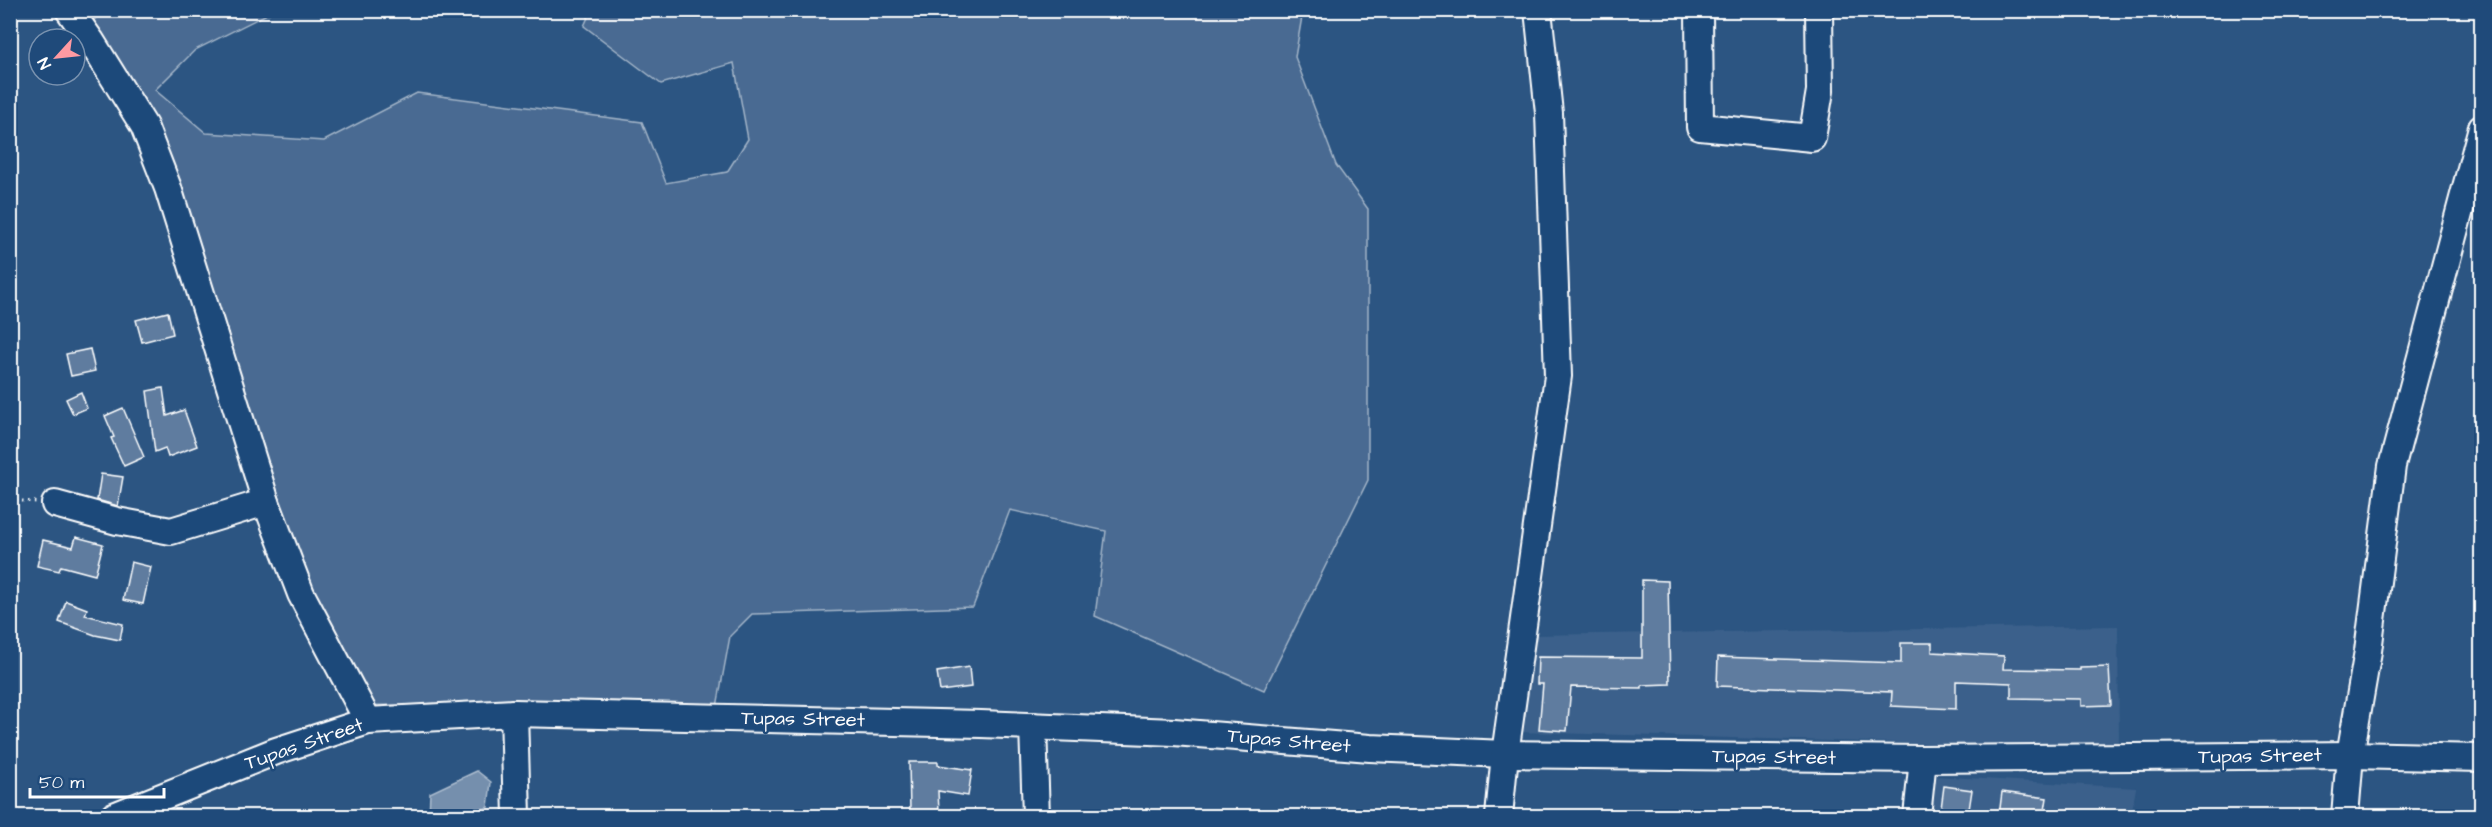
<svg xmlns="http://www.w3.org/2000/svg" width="2492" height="827" viewBox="0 0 2492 827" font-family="'Architects Daughter',sans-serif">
  <rect width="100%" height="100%" fill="#2c5582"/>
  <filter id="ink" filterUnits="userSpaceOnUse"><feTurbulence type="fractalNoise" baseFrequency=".0167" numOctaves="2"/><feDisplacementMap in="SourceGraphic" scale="12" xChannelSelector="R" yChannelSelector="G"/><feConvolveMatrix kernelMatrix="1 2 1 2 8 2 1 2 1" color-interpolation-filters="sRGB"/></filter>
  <g filter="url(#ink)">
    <g fill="#3b618b">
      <path d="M2118,626L2119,749L1519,732L1532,635Z"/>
      <path d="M1933,776L2136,788L2131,816H1928Z"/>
    </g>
    <path fill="#486b92" stroke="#a4b5c8" stroke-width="1.5" d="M1003,10L1008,15L1020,10L1303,11L1295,57L1336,165L1368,209V480L1264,690L1095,616L1106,531L1010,510L973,607L752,614L730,636L717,707L368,705L307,605L170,161L85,29L103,11H273L195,50L155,90L206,133L324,141L417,93L642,122L666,183L727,172L748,139L734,63L661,84L584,26L591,11Z"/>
    <path fill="#748fad" stroke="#acbcce" stroke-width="1.5" d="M477,771L491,782L488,807L474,816H429L430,793Z"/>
    <g fill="#5e7c9f" stroke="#fff" stroke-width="1.5">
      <path d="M168,312L173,334L142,342L136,320Z"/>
      <path d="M90,349L95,371L71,376L66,354Z"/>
      <path d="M163,388L167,416L184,410L197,446L168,457L165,448L155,452L147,391Z"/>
      <path d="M81,392L87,408L73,414L66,399Z"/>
      <path d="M123,408L144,457L124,466L111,438L114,437L105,416Z"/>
      <path d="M101,474L123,477L118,506L97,500Z"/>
      <path d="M76,537L103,544L95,575L61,566L59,571L37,566L43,540L73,547Z"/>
      <path d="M131,562L151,567L143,604L123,600Z"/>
      <path d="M1642,580L1668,581L1670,684L1642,685V688L1571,687L1567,731L1539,729L1543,684H1537L1538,657L1642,658Z"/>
      <path d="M66,601L87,609L85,615L123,624L120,640L95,635L59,622Z"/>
      <path d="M1901,643H1932V652L2004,656L2003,669L2080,670V668L2109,667L2111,705L2081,706V699L2011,698V683L1956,681V709L1891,706L1892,692L1717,686L1718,657L1901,663Z"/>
      <path d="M969,667L971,687L940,691L937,672Z"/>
      <path d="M909,762H938V765L972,770L968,796L938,791L939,812H910Z"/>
      <path d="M1944,786L1972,790L1968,816H1940Z"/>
      <path d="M2002,792L2047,798L2044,816H1999Z"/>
    </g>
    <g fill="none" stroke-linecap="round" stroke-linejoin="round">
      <g stroke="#fff" stroke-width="30">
        <g id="minor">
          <path d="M69,10L91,41L144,126L168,188L266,502L301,594L368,721"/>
          <path d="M1699,10L1700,127L1812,138L1820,91L1819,10"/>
          <path d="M55,504L117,521L171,531L266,502"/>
          <path d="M514,713L517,816"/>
          <path d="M1033,726L1036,816"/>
          <path d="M114,816L276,751L368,721L514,713L981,724L1174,732L1370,748L1505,754L1923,759L2350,755L2482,758"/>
          <path d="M1499,816L1505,754L1558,376L1549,113L1538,10"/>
          <path d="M1917,816L1923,759"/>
          <path d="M2345,816L2350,755L2368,651L2392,466L2482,127"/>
        </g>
      </g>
      <path stroke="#fff" stroke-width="3" stroke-dasharray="1.5 4.5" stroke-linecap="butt" d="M10,500L36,502"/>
      <use href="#minor" stroke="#1f4a7a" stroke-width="26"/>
    </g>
  </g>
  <g text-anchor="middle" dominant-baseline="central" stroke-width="5" stroke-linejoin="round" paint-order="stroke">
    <g font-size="20" fill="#fff" stroke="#1f4a7a">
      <text transform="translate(803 719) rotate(1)">Tupas Street</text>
      <text transform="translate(1289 741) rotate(5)">Tupas Street</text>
      <text transform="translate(304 744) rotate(-19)">Tupas Street</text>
      <text transform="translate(2260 756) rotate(-1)">Tupas Street</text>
      <text transform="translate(1774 757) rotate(1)">Tupas Street</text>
    </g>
  </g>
  <rect width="2492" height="827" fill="none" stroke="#1f4a7a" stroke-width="36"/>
  <rect x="18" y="18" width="2456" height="791" fill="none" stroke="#fff" stroke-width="2" filter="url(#ink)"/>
  <g transform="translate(57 57) rotate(243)"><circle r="28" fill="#1f4a7a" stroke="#7992af" stroke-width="1.5"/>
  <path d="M0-4.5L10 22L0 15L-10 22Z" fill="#ff9aa2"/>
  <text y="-9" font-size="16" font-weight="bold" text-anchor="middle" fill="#ffffff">N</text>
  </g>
  <path d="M30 788v9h134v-9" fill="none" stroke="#ffffff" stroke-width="3"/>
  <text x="39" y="788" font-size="18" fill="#ffffff" stroke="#1f4a7a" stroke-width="4.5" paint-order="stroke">50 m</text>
</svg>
